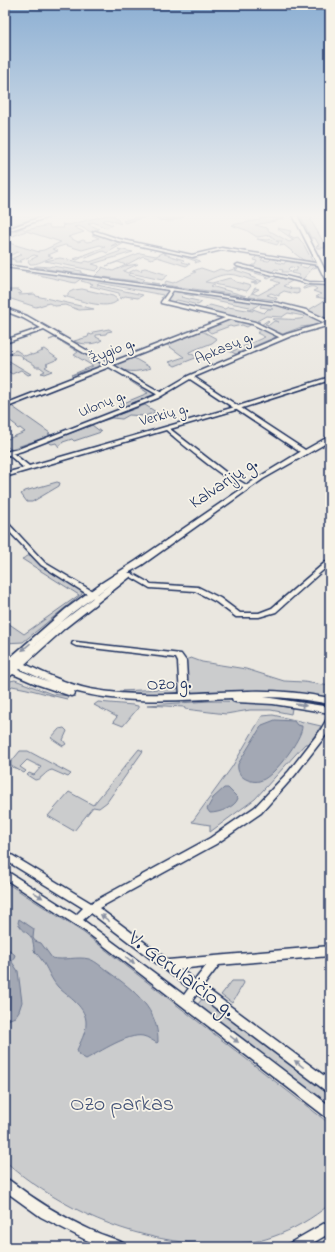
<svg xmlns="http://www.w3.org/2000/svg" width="335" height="1252" viewBox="0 0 335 1252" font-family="'Indie Flower',sans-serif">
  <rect width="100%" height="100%" fill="#eae7e0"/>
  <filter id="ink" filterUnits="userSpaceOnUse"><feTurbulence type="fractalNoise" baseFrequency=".025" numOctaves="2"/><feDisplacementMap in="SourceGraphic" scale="8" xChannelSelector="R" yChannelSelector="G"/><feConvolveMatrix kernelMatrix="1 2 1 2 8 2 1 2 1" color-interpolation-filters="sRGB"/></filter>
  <g filter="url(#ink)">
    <g fill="#cbcccd" stroke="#737e96">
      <path d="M40,215L41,216L5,228L6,215Z"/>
      <path d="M107,215L115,216L121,224L107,219L102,221L113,225L106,228L93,222L88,224L99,229L91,232L79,226L74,227L84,232L68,237L78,242L83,240L87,242L93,241L92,240L99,238L92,235L97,233L120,241L111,246L126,242L107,253L103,251L86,258L83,257L77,260L74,259L105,247L100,245L82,250L65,245L52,249L58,251L48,255L53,257C46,259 37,265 30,264L28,261L38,256L34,255L19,261L22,262H15V260L11,259L22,254L17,252L5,258V244L9,243L39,252L38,251L44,250L61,242L26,231L5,239V235L22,228L26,230L49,225L50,228H64L62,226L65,225L62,224L69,225Z"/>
      <path d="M142,215L175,217H166L168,220L180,216L179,215L184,217L171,221L159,220L149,216L125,223L123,221Z"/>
      <path d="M300,215H308L311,217V221L326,246L324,247L325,248H317L316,246L319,245L315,238H311Z"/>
      <path d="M270,217L274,218L282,217L284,219L255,225L267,228L270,232H272L289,242L294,240L277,228L291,231L289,235L294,238L298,237L304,245L313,262L303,260L284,245L280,246L282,241H276L279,242L277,245L257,239L267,240L275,239L270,235L257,237L246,230L231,225L260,220L259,219Z"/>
      <path d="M118,249L133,252L92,264L99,266V268L96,271L45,261L60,258L83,263L86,261L90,262L121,251Z"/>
      <path d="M167,251L188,256L200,261L195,263L196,261L169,252L164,254L184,260L182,262L190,264L186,266L157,257L151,259L143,256L126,265L118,262L106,266L140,253L156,256Z"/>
      <path d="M257,255L264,257L261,260L269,261L272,258L279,259L276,262L284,264L286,261L301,264L299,266L307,268L310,265H314L317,267L313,268L302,280L295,278H298L300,275L291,273L293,271H296L298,268L290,267L288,269L291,272H282L283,270L275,269L272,272L251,267L252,265H255L257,261L254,260Z"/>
      <path d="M138,264L123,271L128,273L136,269L141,271L142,270L141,269L145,268L168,275L162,280L130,273L128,275L144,279L142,281L159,284L95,276L102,269V267L113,271L124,266Z"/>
      <path d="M37,266L49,267L52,266L82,271L81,273L87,275L34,267Z"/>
      <path d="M240,267L274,276L268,279L266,278L268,277L239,268L235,270L251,275L250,276L251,277L262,281L256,284L251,283L257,282C234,274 228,270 205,282L212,283L230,278L236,282L251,286L247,291L214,284L211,286L246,296L164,285L166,281L173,283L196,272L193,271L201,268L213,272L220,269L228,271Z"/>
      <path d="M27,270L81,278H82L75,283L25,272Z"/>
      <path d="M278,277L292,281L283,286L292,289H299V293L296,294L284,291L279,294V296L271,293L267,295L277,298L276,300L249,297L255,288L259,289L252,293L258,295L280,283L272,280Z"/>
      <path d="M84,278L168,290H169L163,297L161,298L163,295L100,283L97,285L143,295L138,298L125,296L120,299L119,293L90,286L93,284L81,281Z"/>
      <path d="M316,284L328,285L330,288L328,290L330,291V321L307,311L327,299L316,297L321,294L313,291L317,289C312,284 307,289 303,289V288L308,285Z"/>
      <path d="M82,289L113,296L117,299V301C107,311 76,299 63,296H68V293L74,290Z"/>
      <path d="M6,290H19L22,293L18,294L19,295L35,294L36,296L94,309L79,310L65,305L55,306L49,303L36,307L5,297Z"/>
      <path d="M172,291L261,303L250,310L248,309L250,307L184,294L181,297L202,302L198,305L177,300L174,302L183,306L165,301Z"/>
      <path d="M262,303C278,301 310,313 323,322L317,325L301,327L283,334L261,325L268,320L269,321L265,324L269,325L274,321L279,322L272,319C282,318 295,321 304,318L303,317L304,316L288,313L282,317L266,316L257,321L260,322L257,324L203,310L210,305L225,309L228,307L253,311V309L264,313L268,309H273L260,307Z"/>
      <path d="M230,319L252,324L247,327L242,325L233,327L230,326L211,333L207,330Z"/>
      <path d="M109,329L112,331L107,332L106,334L96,335V337L102,340C95,345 81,345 74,341L88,337L89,334L92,335L94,334L93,332Z"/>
      <path d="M263,329L278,336L236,354L224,349L227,347L233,351L265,337L257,333Z"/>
      <path d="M200,331L204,332L217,339L212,343L189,352V353L198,357L175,366L169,362L184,357L166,344Z"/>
      <path d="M56,337L104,364V365L72,375H71L93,366L74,355L78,352L55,338L49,340Z"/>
      <path d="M44,349L58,359L46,364L48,365L45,367L52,371L44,374L41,373L45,371L40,367H35V365L22,358L23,357C18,353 13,355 7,354L16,350L25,356L30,354L32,355L43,351L41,350Z"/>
      <path d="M132,357L151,368C135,373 126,373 112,365Z"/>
      <path d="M5,359H6L31,374L28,375L21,370L12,374L5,369V366L10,364Z"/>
      <path d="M131,380L138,383L155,394L122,407L119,405L148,393L130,381Z"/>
      <path d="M10,405L50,433L48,434L52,435L11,449L5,446V440L25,432L20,428L18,429L16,427L17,426L9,420H5V407Z"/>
      <path d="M145,405L156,412L145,416L129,415L122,419L112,418L93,424Z"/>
      <path d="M92,425L101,432L74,441L72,439L63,442L59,447L56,443L52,444L49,443L50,441Z"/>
      <path d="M57,482L60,483L59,486L32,502H27L21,494L25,491Z"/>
      <path d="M30,555L42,566L82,591V594L23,642L5,643V621L24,634L79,595L22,559Z"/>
      <path d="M191,658L202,662L246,669L284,681L304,682L330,686V698C260,683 189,698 118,693L119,691L186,688L185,660Z"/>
      <path d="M15,680L52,694L69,696L67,699C48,695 31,689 12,686L5,694V686L10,681Z"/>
      <path d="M210,701L262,702L292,708L291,714L271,710H250L226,714L185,709L184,707L147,705Z"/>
      <path d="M98,702L133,705L138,706V708L123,726L113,722L117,717L94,705Z"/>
      <path d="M273,715L321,726L309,744H305L255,799L210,832V825L192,822L232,767L262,716Z"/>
      <path d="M64,728L67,731L63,740L66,744L63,746L51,738L59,729Z"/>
      <path d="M139,749L143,751L107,802L99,808L93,807L74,831L48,816L69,792L93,805Z"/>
      <path d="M20,751H28L71,774L68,777L52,770C45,771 43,779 35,780L27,775L29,773L34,775L41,767L27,760L20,767L26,771L24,773L11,766V762Z"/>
      <path d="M5,882L84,933L330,1124V1204C313,1218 293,1230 272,1237C256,1243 238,1244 221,1244C153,1245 86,1221 31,1182C22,1176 13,1168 5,1161Z"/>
      <path d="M232,981H243L244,983L232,1003L221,995Z"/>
      <path d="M204,997L330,1093V1107L197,1005Z"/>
    </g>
    <g fill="#a3a8b4" stroke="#6d7892">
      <path d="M275,720L294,721L297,725L302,726C303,738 273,777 262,780C256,783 249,781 244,778C239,775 237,769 238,764L262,725Z"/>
      <path d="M224,788H228L238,798C236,807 219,813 210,813L207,809L213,798Z"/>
      <path d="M19,919L34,929L33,938L35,941L41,943L52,958C64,961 77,956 89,959C96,961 104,969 110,973C134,990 159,1010 158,1042L157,1043C153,1041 148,1037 143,1036C128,1033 100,1052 86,1059L79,1055L77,1050C80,1043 86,1032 86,1024C87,1007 68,997 58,987C48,976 47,963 34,951C33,930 27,938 18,923Z"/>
      <path d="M5,946L15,955L12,962L18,971L22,1002L19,1011L15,1017L5,1021Z"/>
    </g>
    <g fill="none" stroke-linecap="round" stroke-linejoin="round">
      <g stroke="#1b2f5e" stroke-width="3">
        <g id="minor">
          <path d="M95,231L119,239L192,255L222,248L321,264L319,265L222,250L192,257L118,241L94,233L93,232Z"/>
          <path d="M238,264L309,282L330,283V285L309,284L237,266L236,265Z"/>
          <path d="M171,288L174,289L166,301L255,322L285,337L281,338L252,324L230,319L113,365L162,393V395H158L109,367L5,408V404L105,365L44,330L5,343V340L41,328L23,318L5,311V308L27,316L109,363L225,318L161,303V302Z"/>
          <path d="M330,377V380L239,409L170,429L228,474L248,486V488C235,489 179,441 166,430L5,477V473L24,468L10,456V454H14L29,466L235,407Z"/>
          <path d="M5,521L7,522L45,563L99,595L100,597L99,599H95L41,565L5,527Z"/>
          <path d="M330,559V564L276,612L259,617H236L216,602L195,591L150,588L126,574L127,573H131L151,584L198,587L220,598L240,613H259L272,608L328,560Z"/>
          <path d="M73,642H76L181,654L186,661L188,696L187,698H181L180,696L178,662L176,658L76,646L72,644Z"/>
          <path d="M330,718V728L326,735L295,775L261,813L216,844L99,908L168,960L330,946V956L219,965L203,986L330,1080V1092L326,1091L197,994L192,1001L330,1106V1119L326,1117L85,931L5,879V870L76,915L83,908L5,860V851L91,903L210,838L255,807L289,771L320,731L327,719ZM91,913L189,988L184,995L83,920ZM206,966L195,980L180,969Z"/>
          <path d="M5,1178L9,1180C35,1200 62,1217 91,1230C102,1235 113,1238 123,1243L125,1247H102L84,1239L41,1217L5,1191Z"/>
          <path d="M330,1220V1233L306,1247H288L290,1243Z"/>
        </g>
      </g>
      <g stroke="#1b2f5e" stroke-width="3">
        <g id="major">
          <path d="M47,215H54L5,232V230Z"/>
          <path d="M293,215H297L330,280V286L328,285Z"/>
          <path d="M5,265L278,303L306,310L330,321V325L291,336L194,377L305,450L330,436V441L263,479L142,565L128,573L131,575L130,577L65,628L25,664C46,674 67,684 90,689C142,699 196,692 248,691C276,690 303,693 330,698V704C308,700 287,697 264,697L330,707V713L273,704L236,702L233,701L232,698C180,700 126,705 74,691L75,693L74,695L71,696L36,684L13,674L5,680V672L6,671L5,670V655L11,657L66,609L100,584L136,561L259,477L300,452L190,379L158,398L22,451L5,456V452L18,449L154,396L188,376L287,334L325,323L302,312L278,305L5,267ZM112,583L59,624L17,660L72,613ZM20,669L49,682L19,670Z"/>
        </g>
      </g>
      <use href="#minor" fill="#f7f3e8" fill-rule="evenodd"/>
      <use href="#major" fill="#f7f3e8" fill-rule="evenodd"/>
    </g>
    <defs><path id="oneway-solid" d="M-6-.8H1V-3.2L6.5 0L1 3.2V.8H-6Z"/></defs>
    <g fill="#8991a3">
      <use href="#oneway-solid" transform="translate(26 647) rotate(139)"/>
      <use href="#oneway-solid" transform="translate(301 705) rotate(9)"/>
      <use href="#oneway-solid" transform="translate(38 895) rotate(32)"/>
      <use href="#oneway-solid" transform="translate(105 918) rotate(-143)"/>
      <use href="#oneway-solid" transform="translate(130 960) rotate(37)"/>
      <use href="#oneway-solid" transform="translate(234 1039) rotate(37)"/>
      <use href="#oneway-solid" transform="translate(299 1064) rotate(-143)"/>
    </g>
  </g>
  <linearGradient id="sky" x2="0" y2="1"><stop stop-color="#8cafd3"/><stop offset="0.55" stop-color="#f6f4f1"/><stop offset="1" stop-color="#f6f4f1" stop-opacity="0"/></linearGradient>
  <rect width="335" height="391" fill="url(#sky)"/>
  <g text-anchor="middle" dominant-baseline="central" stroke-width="3.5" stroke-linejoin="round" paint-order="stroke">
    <g font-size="15" fill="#1b2f5e" stroke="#f7f3e8">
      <text transform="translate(224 348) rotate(-23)">Apkasų g.</text>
      <text transform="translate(112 351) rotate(-21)">Žygio g.</text>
      <text transform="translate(102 404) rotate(-22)">Ulonų g.</text>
      <text transform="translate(164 415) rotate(-16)">Verkių g.</text>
    </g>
    <g font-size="18" fill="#1b2f5e" stroke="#f7f3e8">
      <text transform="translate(224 484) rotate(-34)">Kalvarijų g.</text>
      <text transform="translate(169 685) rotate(-2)">Ozo g.</text>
    </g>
    <g font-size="22" fill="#1b2f5e" stroke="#f7f3e8">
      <text transform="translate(181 975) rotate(37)">V. Gerulaičio g.</text>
    </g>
    <g font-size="22" fill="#47567a" stroke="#f7f3e8">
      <text x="122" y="1105">Ozo parkas</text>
    </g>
  </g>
  <rect width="335" height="1252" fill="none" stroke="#f7f3e8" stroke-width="20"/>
  <rect x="10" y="10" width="315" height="1232" fill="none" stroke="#1b2f5e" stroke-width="1.5" filter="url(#ink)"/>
</svg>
